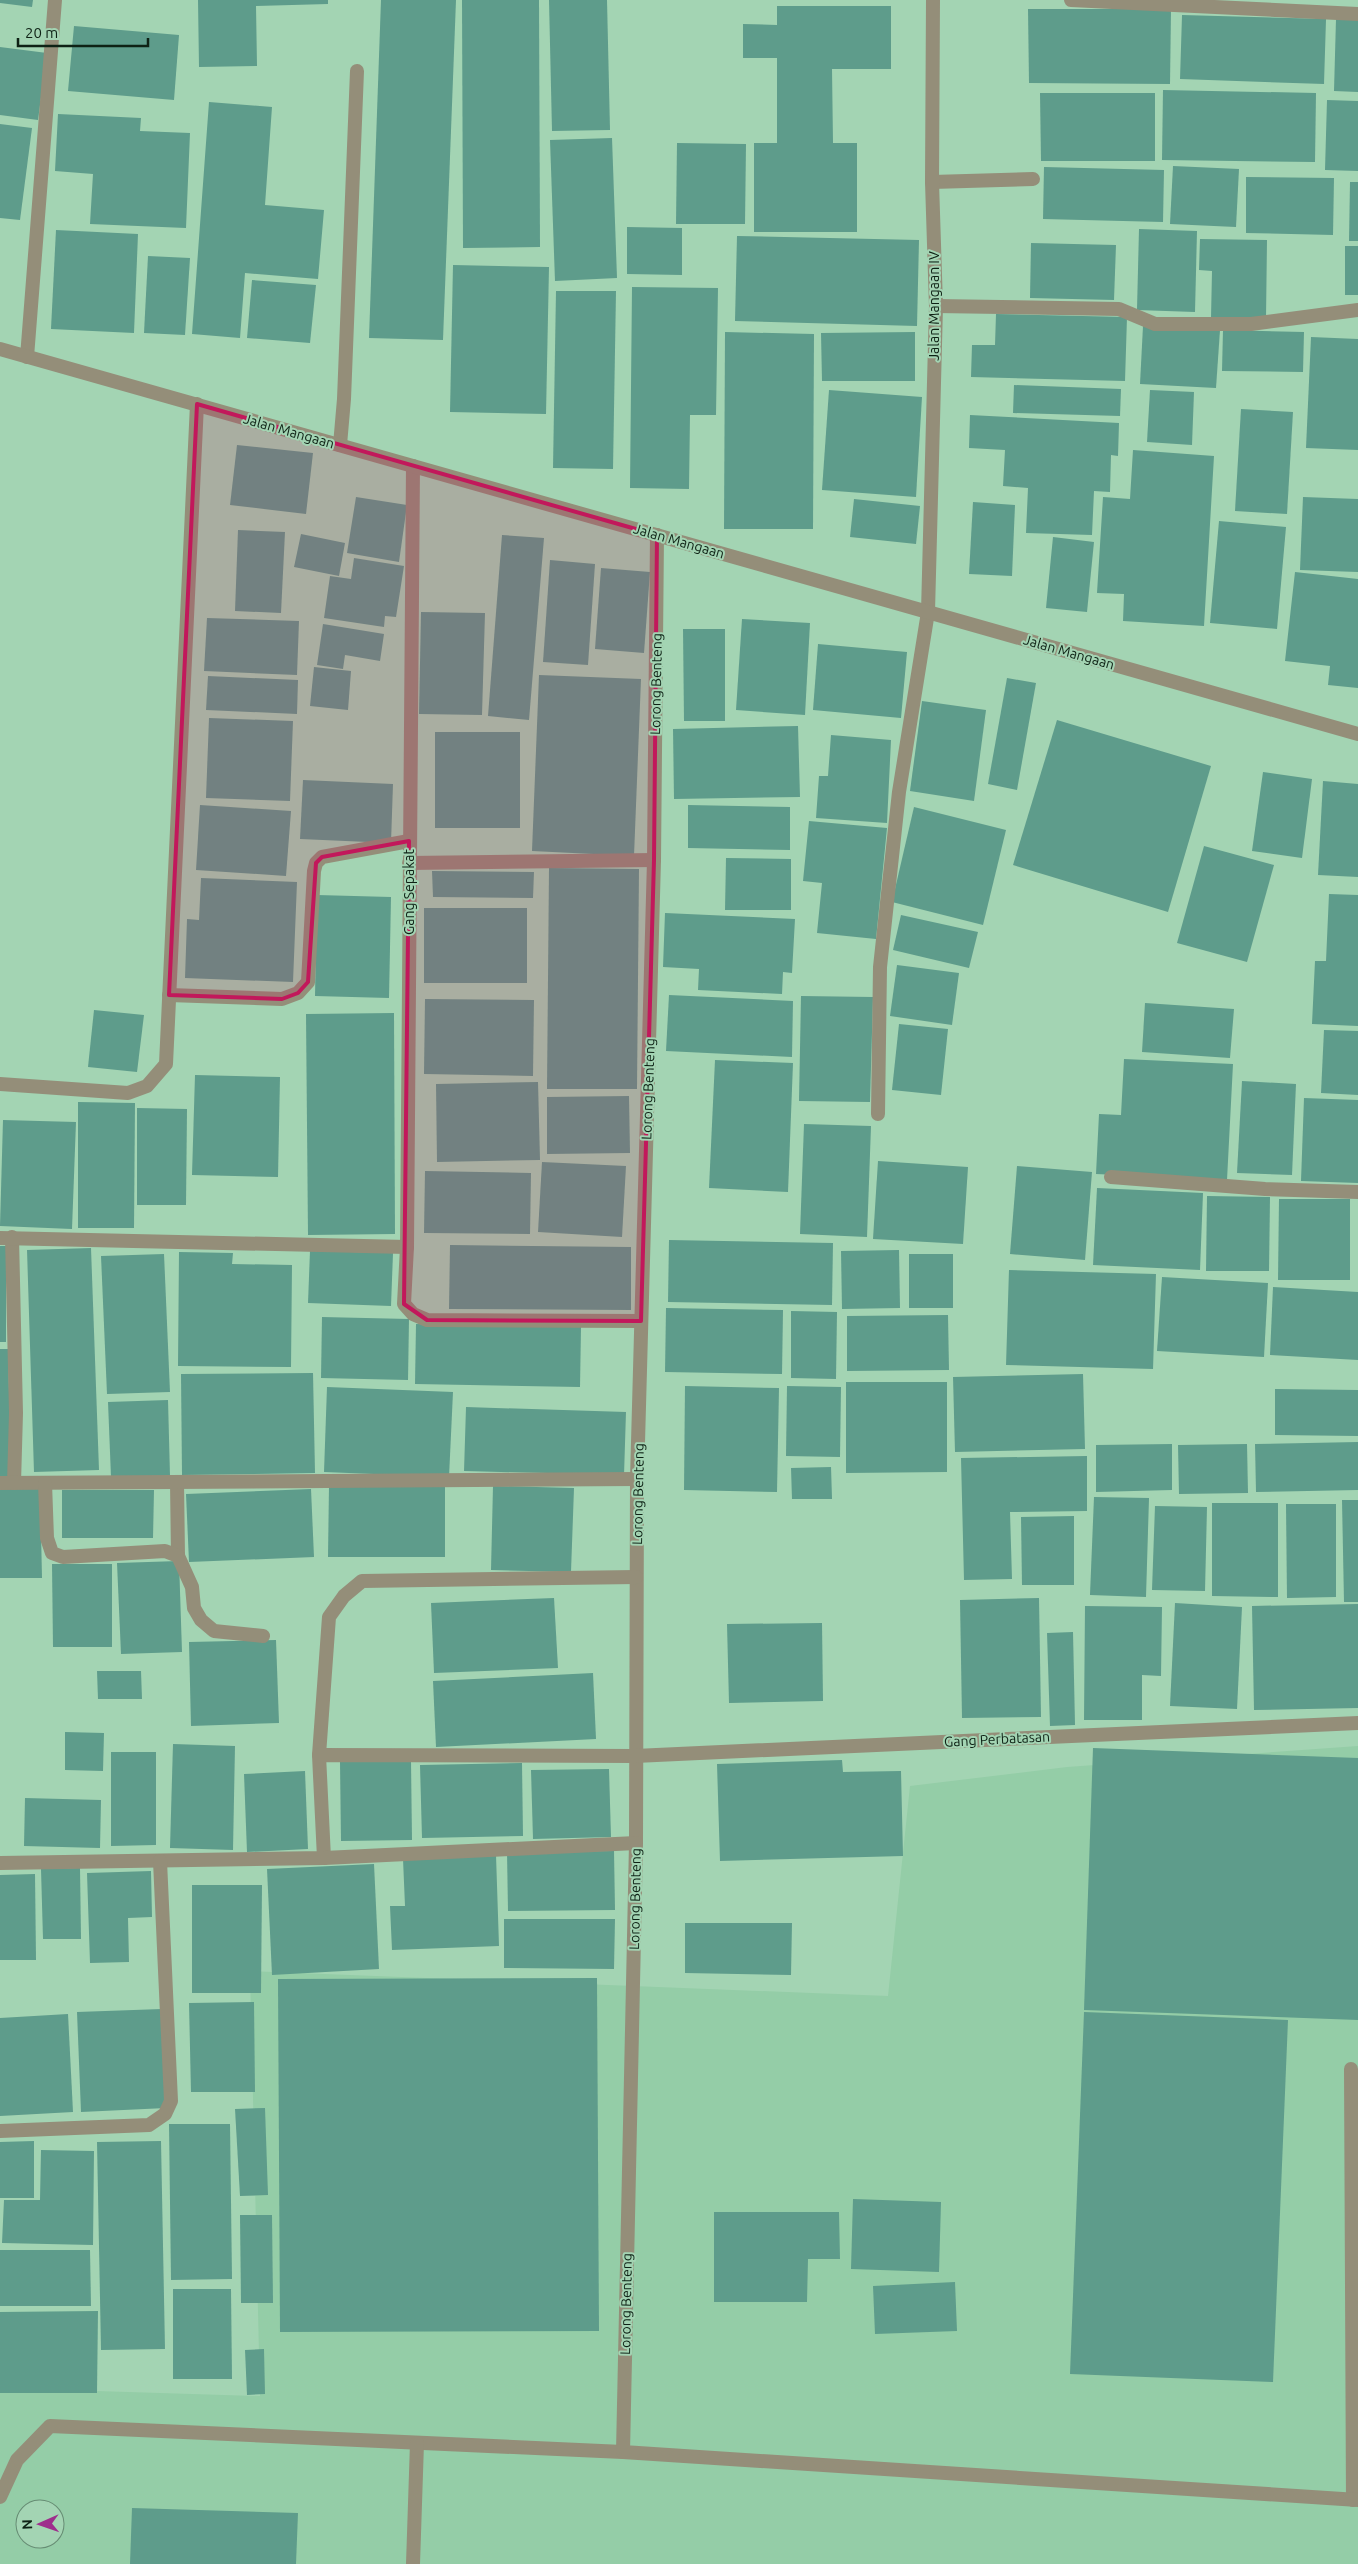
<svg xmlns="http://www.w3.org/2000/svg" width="1358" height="2564" viewBox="0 0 1358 2564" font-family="Ubuntu,sans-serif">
  <rect width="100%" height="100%" fill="#a3d4b3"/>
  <path fill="#94cda7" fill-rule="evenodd" d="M1358,1746V2564H0V2388L260,2396L250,1971L888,1996L910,1786L1067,1767ZM25,2509H55V2539H25Z"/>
  <g fill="#5e9c8b">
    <path d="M0,0H33L32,7L0,3Z"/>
    <path d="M198,0H328V4L256,6L257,66L199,67Z"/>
    <path d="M381,0H456L443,340L369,338Z"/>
    <path d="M462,0H539L540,247L463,248Z"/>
    <path d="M549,0H607L610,130L552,131Z"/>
    <path d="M777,6H891V69H832L833,143H857V232H754V143H777V58H743V24L777,25Z"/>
    <path d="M1028,9H1171L1170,84L1029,83Z"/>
    <path d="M1182,15L1326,19L1324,84L1180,79Z"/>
    <path d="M1336,19H1358V92L1334,91Z"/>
    <path d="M74,26L179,35L174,100L68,91Z"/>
    <path d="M0,47L47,53L38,120L0,115Z"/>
    <path d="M1163,90L1316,93L1315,162L1162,160Z"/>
    <path d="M1040,93H1155V161H1041Z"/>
    <path d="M1327,100L1358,101V171L1325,170Z"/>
    <path d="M209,102L272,107L265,205L324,210L318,279L245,273L240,338L192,334Z"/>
    <path d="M58,114L141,118L140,131L190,133L186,228L90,224L93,174L55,171Z"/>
    <path d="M0,124L32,128L20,220L0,218Z"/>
    <path d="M612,138L617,278L555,281L550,140Z"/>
    <path d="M677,143L746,144L745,224H676Z"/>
    <path d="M1173,166L1239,169L1236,227L1170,224Z"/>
    <path d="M1044,167L1164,170L1163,222L1043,219Z"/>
    <path d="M1246,177L1334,178L1333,235L1246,233Z"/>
    <path d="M1350,182H1358V241H1349Z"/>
    <path d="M627,227L682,228V275L627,274Z"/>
    <path d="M1139,229L1197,231L1195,312L1137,310Z"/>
    <path d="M56,230L138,234L134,333L51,329Z"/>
    <path d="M737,236L919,240L917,326L735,321Z"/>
    <path d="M1200,239L1267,240L1266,319L1211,318L1212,271L1199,270Z"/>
    <path d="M1031,243L1116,245L1114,300L1030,298Z"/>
    <rect x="1345" y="246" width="13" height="49"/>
    <path d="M148,256L190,258L185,335L144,333Z"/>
    <path d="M453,265L549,267L546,414L450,412Z"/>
    <path d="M252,280L316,285L310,343L247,338Z"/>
    <path d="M632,287L718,288L716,415H690L689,489L630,488Z"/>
    <path d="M556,291H616L613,469L553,468Z"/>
    <path d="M996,314L1127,317L1125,381L971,377L972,345H995Z"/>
    <path d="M1143,326L1220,330L1216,388L1140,384Z"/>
    <path d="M1223,330L1304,332L1303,372L1222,371Z"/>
    <path d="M725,332L814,334L813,529H724Z"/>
    <path d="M915,332V381H822L821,333Z"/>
    <path d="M1311,337L1358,339V450L1306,448Z"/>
    <path d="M1014,385L1121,389L1120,416L1013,413Z"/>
    <path d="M829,390L922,397L916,497L822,490Z"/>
    <path d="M1150,390L1194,392L1192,445L1147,442Z"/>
    <path d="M1241,409L1293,412L1287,514L1235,511Z"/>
    <path d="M970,415L1119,423L1118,456L1111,455L1110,492L1094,491L1092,535L1026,533L1028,488L1003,486L1005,450L969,448Z"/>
    <path d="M237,445L313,453L306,514L230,505Z"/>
    <path d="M1133,450L1214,456L1204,626L1123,621L1124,594L1097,593L1103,497L1130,499Z"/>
    <path d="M356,497L407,505L399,562L347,553Z"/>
    <path d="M1303,497L1358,499V572L1300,570Z"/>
    <path d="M854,499L920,506L916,544L850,537Z"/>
    <path d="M973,502L1015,505L1012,576L969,574Z"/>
    <path d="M1219,521L1286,527L1277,629L1210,623Z"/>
    <path d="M238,530L285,532L281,613L235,611Z"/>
    <path d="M301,534L345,543L339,576L294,567Z"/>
    <path d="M502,535L544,538L529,720L488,716Z"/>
    <path d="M1053,537L1094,542L1087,612L1046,608Z"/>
    <path d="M354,558L404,566L396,617L385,616L384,627L324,618L330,576L351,579Z"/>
    <path d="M550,560L595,564L588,665L543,662Z"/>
    <path d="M601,568L650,572L644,653L595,649Z"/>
    <path d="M1295,572L1358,579V688L1328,685L1330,666L1285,661Z"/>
    <path d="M421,612L485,613L482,715L419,714Z"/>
    <path d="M207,618L299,621L297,675L204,671Z"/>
    <path d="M742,619L810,623L805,715L736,710Z"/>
    <path d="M323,624L384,634L380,661L345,655L343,669L317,665Z"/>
    <path d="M683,629H725V721H684Z"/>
    <path d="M818,644L907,652L901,718L813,710Z"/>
    <path d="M314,667L351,671L348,710L310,706Z"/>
    <path d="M539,675L641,679L634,856L532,851Z"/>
    <path d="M208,676L298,680L297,714L206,710Z"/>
    <path d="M1007,678L1036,683L1017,790L988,784Z"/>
    <path d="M922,701L986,710L974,801L910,791Z"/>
    <path d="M209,718L293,721L290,801L206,798Z"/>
    <path d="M1057,720L1211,766L1168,912L1013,865Z"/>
    <path d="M798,726L800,797L674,799L673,729Z"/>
    <rect x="435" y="732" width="85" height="96"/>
    <path d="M831,735L891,740L887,823L816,818L819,776H828Z"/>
    <path d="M1263,772L1312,779L1302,858L1252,851Z"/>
    <path d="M303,780L393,784L391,843L300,839Z"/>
    <path d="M1323,781L1358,784V877L1318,875Z"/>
    <path d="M200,805L291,811L286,876L196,870Z"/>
    <path d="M688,805L790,807V850L688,848Z"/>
    <path d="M914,807L1006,830L983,925L892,902Z"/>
    <path d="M809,821L887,828L876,939L817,933L822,883L803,881Z"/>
    <path d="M1204,846L1274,865L1247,962L1177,943Z"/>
    <path d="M726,858L791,859V910H725Z"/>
    <path d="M549,868L639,869L637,1089H547Z"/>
    <path d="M432,871L534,872L533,898L433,897Z"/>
    <path d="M201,878L297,882L293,982L185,978L187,919L199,920Z"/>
    <path d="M1329,894L1358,895V1026L1312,1024L1315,961H1326Z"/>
    <path d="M317,895L391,897L389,998L315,996Z"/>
    <rect x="424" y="908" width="103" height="75"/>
    <path d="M665,913L795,919L792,973L783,972L782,994L698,990L699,969L663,967Z"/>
    <path d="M901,915L978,932L969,968L893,950Z"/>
    <path d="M897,965L959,973L952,1025L890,1016Z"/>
    <path d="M669,995L793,1001L792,1057L666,1051Z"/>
    <path d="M801,996L873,997L870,1102L799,1101Z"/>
    <path d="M425,999L534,1000L533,1076L424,1074Z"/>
    <path d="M1145,1003L1234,1009L1230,1058L1142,1052Z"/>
    <path d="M94,1010L144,1015L137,1072L88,1067Z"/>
    <path d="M394,1013L395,1234L308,1235L306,1014Z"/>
    <path d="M899,1024L948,1029L941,1095L892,1090Z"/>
    <path d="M1324,1030L1358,1031V1095L1321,1093Z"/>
    <path d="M1124,1059L1233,1064L1227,1180L1096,1174L1099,1114L1121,1115Z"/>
    <path d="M715,1060L793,1063L788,1192L709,1188Z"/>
    <path d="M195,1075L280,1077L278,1177L192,1175Z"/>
    <path d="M1242,1081L1296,1084L1292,1175L1237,1173Z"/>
    <path d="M538,1082L540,1160L437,1162L436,1084Z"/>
    <path d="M629,1096L630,1153L547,1154V1097Z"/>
    <path d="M1304,1098L1358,1100V1183L1301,1181Z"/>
    <path d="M78,1102L135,1103L134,1228H78Z"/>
    <path d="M137,1108L187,1109L186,1205H137Z"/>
    <path d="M3,1120L76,1122L72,1229L0,1226Z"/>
    <path d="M804,1124L871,1126L867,1237L800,1234Z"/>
    <path d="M878,1161L968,1167L963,1244L873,1239Z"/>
    <path d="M542,1162L626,1166L622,1237L538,1232Z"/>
    <path d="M1017,1166L1092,1172L1085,1260L1010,1254Z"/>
    <path d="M425,1171L531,1173L530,1234L424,1233Z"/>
    <path d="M1097,1188L1203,1193L1200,1270L1093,1265Z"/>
    <path d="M1207,1196L1270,1197L1269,1271H1206Z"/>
    <path d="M1279,1199H1350V1280H1278Z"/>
    <path d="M669,1240L833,1243L832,1305L668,1302Z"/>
    <path d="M450,1245L631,1247V1310L449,1309Z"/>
    <rect x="0" y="1246" width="6" height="96"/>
    <path d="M91,1248L99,1470L34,1472L27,1250Z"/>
    <path d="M899,1250L900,1308L842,1309L841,1251Z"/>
    <path d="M310,1251L393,1253L391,1306L308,1303Z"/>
    <path d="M179,1252L233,1253L232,1264L292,1265L291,1367L178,1366Z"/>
    <path d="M164,1254L170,1392L107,1394L101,1256Z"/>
    <rect x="909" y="1254" width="44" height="54"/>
    <path d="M1009,1270L1156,1274L1153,1369L1006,1365Z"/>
    <path d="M1162,1277L1268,1283L1264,1357L1157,1351Z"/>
    <path d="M1273,1287L1358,1292V1360L1270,1355Z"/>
    <path d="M666,1308L783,1310L782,1374L665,1372Z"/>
    <path d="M791,1311L837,1312L836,1379L791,1378Z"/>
    <path d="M948,1315L949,1370L847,1371V1316Z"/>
    <path d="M322,1317L409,1319L408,1380L321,1378Z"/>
    <path d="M416,1324L581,1327L580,1387L415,1384Z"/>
    <path d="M0,1349H8L11,1476H0Z"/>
    <path d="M313,1373L315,1473L182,1475L181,1374Z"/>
    <path d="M1083,1374L1085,1449L955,1452L953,1377Z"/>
    <path d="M846,1382H947V1472L846,1473Z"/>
    <path d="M685,1386L779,1388L777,1492L684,1490Z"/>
    <path d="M787,1386L841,1387L840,1457L786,1456Z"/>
    <path d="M327,1387L453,1392L449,1477L324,1472Z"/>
    <path d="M1275,1389L1358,1390V1436L1275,1435Z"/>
    <path d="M168,1400L170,1476L111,1477L108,1402Z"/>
    <path d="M466,1407L626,1412L624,1475L464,1471Z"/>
    <path d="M1358,1442V1490L1256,1492L1255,1444Z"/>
    <path d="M1172,1444V1490L1096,1492V1445Z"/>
    <path d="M1247,1444L1248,1493L1179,1494L1178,1445Z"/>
    <path d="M1087,1456V1511L1010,1512L1012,1579L964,1580L961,1458Z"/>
    <path d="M831,1467L832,1499H792L791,1468Z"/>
    <path d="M40,1486L42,1578H0V1487Z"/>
    <path d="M329,1486L445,1487V1557H328Z"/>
    <path d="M493,1486L574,1488L571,1572L491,1570Z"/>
    <path d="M311,1489L314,1557L189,1562L186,1494Z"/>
    <path d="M62,1490H154L153,1538H62Z"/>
    <path d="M1094,1497L1149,1498L1146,1597L1090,1595Z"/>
    <path d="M1342,1500H1358V1602H1344Z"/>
    <path d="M1212,1503H1278V1597L1212,1596Z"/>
    <path d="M1286,1504H1336V1597L1287,1598Z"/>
    <path d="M1155,1506L1207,1507L1205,1591L1152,1590Z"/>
    <path d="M1074,1516V1585H1022L1021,1517Z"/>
    <path d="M179,1561L182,1652L121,1654L117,1563Z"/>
    <path d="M52,1564H112V1647H53Z"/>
    <path d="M554,1598L558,1668L434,1673L431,1603Z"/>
    <path d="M1039,1598L1041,1717L962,1718L960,1600Z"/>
    <path d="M1175,1603L1242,1607L1237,1709L1170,1706Z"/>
    <path d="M1358,1604V1708L1254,1710L1252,1606Z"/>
    <path d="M1085,1606L1162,1607L1161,1676L1142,1675V1720H1084Z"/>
    <path d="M822,1623L823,1701L729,1703L727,1624Z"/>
    <path d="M1073,1632L1075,1725L1050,1726L1047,1633Z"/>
    <path d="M276,1640L279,1723L191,1726L189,1642Z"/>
    <path d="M97,1671H141L142,1699H98Z"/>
    <path d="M593,1673L596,1739L436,1747L433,1681Z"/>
    <path d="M65,1732L104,1733L103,1771L65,1770Z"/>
    <path d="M173,1744L235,1746L233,1850L170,1848Z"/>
    <path d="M1093,1748L1358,1758V2020L1084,2010Z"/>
    <path d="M111,1752H156V1845L111,1846Z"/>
    <path d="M842,1760L843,1772L901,1771L903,1856L720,1861L717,1764Z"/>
    <path d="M411,1761L412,1840L341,1841L340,1762Z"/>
    <path d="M522,1763L523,1836L422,1838L420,1765Z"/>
    <path d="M609,1769L611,1837L533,1839L531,1770Z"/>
    <path d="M305,1771L308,1849L247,1852L244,1774Z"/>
    <path d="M25,1798L101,1800L100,1848L24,1846Z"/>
    <path d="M614,1851L615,1910L508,1911L507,1852Z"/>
    <path d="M496,1855L499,1946L392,1950L390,1906H405L403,1859Z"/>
    <path d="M374,1864L379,1969L272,1975L267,1869Z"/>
    <path d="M80,1868L81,1939H43L41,1869Z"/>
    <path d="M151,1871L152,1917L128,1918L129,1962L90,1963L87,1873Z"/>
    <path d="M35,1874L36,1960H0V1875Z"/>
    <path d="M192,1885H262L261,1993H192Z"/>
    <path d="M504,1919H615L614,1969L504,1968Z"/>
    <path d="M685,1923H792L791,1975L685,1973Z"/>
    <path d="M597,1978L599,2331L280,2332L278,1979Z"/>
    <path d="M254,2002L255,2092H191L189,2003Z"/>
    <path d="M162,2009L166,2108L81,2112L77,2012Z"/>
    <path d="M1084,2012L1288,2020L1273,2382L1070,2374Z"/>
    <path d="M68,2014L73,2112L0,2116V2018Z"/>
    <path d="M265,2108L268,2195L240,2196L235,2109Z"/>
    <path d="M169,2124H230L232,2279L171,2280Z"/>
    <path d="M34,2141V2198H0V2142Z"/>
    <path d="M161,2141L165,2349L101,2350L97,2142Z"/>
    <path d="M41,2150L94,2151L93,2245L2,2243L4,2200H40Z"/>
    <path d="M853,2199L941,2202L939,2272L851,2269Z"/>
    <path d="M714,2212H839L840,2259H808L807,2302H714Z"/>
    <path d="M240,2215H272L273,2303H241Z"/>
    <path d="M0,2250H90L91,2306H0Z"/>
    <path d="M955,2282L957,2331L875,2334L873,2286Z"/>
    <path d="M173,2289H231L232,2379H173Z"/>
    <path d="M98,2311L97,2393H0V2312Z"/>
    <path d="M264,2349L265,2394L247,2395L245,2350Z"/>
    <path d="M132,2508L298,2513L296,2564H130Z"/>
  </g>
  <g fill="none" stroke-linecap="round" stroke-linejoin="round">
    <g stroke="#948e79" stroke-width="14">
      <path d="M340,445L344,399L357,71"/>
      <path d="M1351,2069L1353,2500"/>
      <path d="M0,2497L17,2460L50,2426L623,2452"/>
      <path d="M413,2564L417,2443"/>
    </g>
    <g stroke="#948e79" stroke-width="14">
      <path d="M1071,0L1358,14"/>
      <path d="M932,182L1033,179"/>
      <path d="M936,306L1119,309L1155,324H1251L1358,310"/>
      <path d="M27,357L55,0"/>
      <path d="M413,466L407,1247L404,1304L413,1314L427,1320L641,1321"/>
      <path d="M657,535L654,860L637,1479L636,1843L623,2452L1358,2500"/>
      <path d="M409,863L654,860"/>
      <path d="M169,995L282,999L298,993L308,982L314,871L316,863L322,857L409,841"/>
      <path d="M0,1084L128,1093L147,1086L166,1064L197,404"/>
      <path d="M878,1114L880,967L899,792L928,612L936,306L932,182L933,0"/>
      <path d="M1111,1177L1265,1189L1358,1192"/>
      <path d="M12,1237L16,1413L14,1483"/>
      <path d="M0,1238L407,1247"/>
      <path d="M177,1482L178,1556"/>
      <path d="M0,1483L637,1479"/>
      <path d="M45,1483L47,1538L52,1553L63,1557L165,1551L178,1556L192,1587L194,1608L201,1620L214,1631L263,1636"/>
      <path d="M319,1755L329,1617L344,1596L362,1581L636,1577"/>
      <path d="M324,1858L319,1755L635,1756L1358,1723"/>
      <path d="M0,1863L324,1858L636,1843"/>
      <path d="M0,2131L149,2125L165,2114L171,2101L160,1861"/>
    </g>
    <path stroke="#948e79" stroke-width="14" d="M0,349L1358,734"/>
  </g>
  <path fill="#c2185b" fill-opacity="0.2" stroke="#c2185b" stroke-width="4" stroke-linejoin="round" d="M197,404L657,535L654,860L641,1321L427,1320L404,1304L409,841L322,857L316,863L308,982L298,993L282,999L169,995Z"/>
  <g text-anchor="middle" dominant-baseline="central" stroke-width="4" stroke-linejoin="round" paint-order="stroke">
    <g font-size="14" fill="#0e2215" stroke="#a3d4b3">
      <text transform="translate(934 306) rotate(-90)">Jalan Mangaan IV</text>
      <text transform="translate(289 431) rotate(16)">Jalan Mangaan</text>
      <text transform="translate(679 541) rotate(16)">Jalan Mangaan</text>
      <text transform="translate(1069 652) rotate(16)">Jalan Mangaan</text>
      <text transform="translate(656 684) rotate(-89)">Lorong Benteng</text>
      <text transform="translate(409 892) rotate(-90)">Gang Sepakat</text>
      <text transform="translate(648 1089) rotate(-88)">Lorong Benteng</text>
      <text transform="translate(638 1494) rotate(-89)">Lorong Benteng</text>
      <text transform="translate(997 1739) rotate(-3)">Gang Perbatasan</text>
      <text transform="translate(635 1899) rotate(-89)">Lorong Benteng</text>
      <text transform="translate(626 2304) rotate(-89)">Lorong Benteng</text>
    </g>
  </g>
  <g transform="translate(40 2524) rotate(268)"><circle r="24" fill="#a3d4b3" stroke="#678d74"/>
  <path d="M0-4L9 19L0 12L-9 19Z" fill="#9e2e8c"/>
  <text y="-8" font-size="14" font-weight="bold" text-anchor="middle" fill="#0e2215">N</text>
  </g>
  <path d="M18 38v8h130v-8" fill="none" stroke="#0e2215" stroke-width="2.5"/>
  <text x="25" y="38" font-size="15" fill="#0e2215" stroke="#a3d4b3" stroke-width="4" paint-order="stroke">20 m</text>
</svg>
